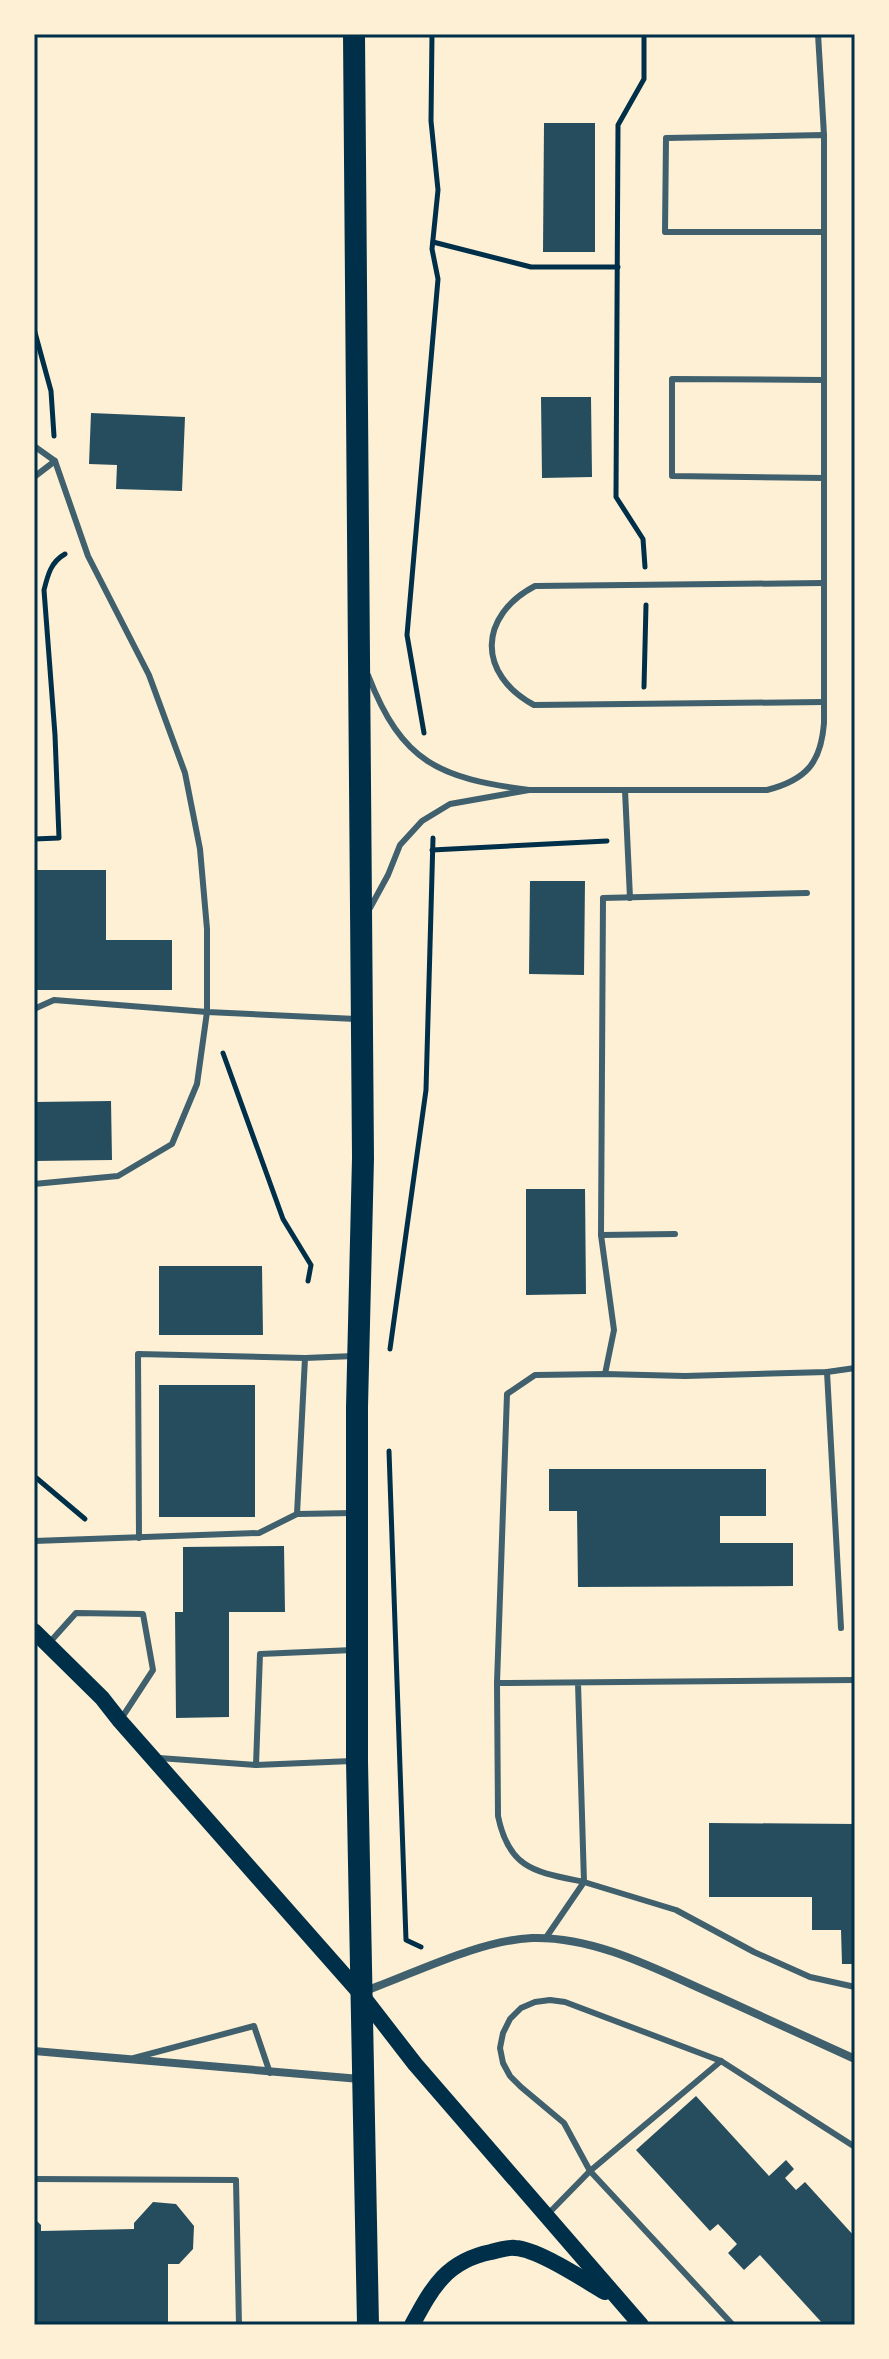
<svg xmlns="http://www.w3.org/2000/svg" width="889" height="2359" viewBox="0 0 889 2359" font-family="'Libre Baskerville',serif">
  <rect width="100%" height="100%" fill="#fdf0d5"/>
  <g fill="#264d5e">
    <path d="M544,123H595V252H543Z"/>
    <path d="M541,397H591L592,477L542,478Z"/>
    <path d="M91,413L185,417L182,491L116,489L117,465L89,464Z"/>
    <path d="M34,870H106V940H172V990H34Z"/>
    <path d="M530,881H585L584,975L529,974Z"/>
    <path d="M111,1101L112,1160L34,1161V1102Z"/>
    <path d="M526,1189H585L586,1294L526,1295Z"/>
    <path d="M159,1266H262L263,1335H159Z"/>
    <rect x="159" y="1385" width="96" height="132"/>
    <path d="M549,1469H766V1516H720V1543H793V1586L578,1587L577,1511H549Z"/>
    <path d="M284,1546L285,1612H229V1717L176,1718L175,1612H183V1547Z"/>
    <path d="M709,1823L855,1824V1964H842L841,1930H812V1897H709Z"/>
    <path d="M696,2096L769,2176L786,2160L794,2169L785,2178L796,2190L805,2182L855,2237V2325H824L760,2255L744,2270L728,2253L737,2244L718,2224L710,2231L636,2150Z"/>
    <path d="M153,2202L176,2204L194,2226L193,2249L179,2264H168V2325H34V2218L41,2225V2231L134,2229V2223Z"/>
  </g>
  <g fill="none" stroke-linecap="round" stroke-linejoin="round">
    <g stroke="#003049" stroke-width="5">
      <path d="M644,34V79L618,125L616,497L643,539L645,567"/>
      <path d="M433,242L531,267H618"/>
      <path d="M34,329L51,391L54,436"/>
      <path d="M644,687L646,605"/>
      <path d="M424,733L407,635L438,279L432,249L438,190L431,121L432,34"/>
      <path d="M34,839L59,838L55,735L44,590C48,574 51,562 65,554"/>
      <path d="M432,850L607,841"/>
      <path d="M223,1053L283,1219L311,1265L308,1281"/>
      <path d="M390,1349L426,1090L433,838"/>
      <path d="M389,1451L406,1940L421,1947"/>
      <path d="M34,1476L85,1519"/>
    </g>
    <g stroke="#3f606c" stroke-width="6">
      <path d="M818,34L824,135"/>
      <path d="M823,380L672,379V476L824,478"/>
      <path d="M34,446L55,461L88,556L149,675L185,773L200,849L207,929V1012L197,1084L172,1144L118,1176L34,1184"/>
      <path d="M34,477L55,461"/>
      <path d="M824,583L535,586C478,616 477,674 534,705L824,702"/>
      <path d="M368,675C402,763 439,778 529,790L450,804L422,821L400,845L388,875L370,908"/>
      <path d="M529,790H767C806,780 821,763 824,723V135L666,138L665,232H823"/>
      <path d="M625,790L630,898"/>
      <path d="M34,1009L54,1000L207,1012L356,1019"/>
      <path d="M601,1235L675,1234"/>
      <path d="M827,1372L841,1628"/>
      <path d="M605,1374L614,1330L601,1235L603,898L807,893"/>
      <path d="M297,1514L354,1513"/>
      <path d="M139,1538L138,1354L305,1358L354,1356"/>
      <path d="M34,1541L259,1533L297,1514L305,1358"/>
      <path d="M50,1642L76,1613L143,1614L153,1670L121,1719"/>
      <path d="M497,1683L507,1394L535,1375L605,1374L685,1376L827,1372L855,1368"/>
      <path d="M578,1683L584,1882C536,1872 509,1870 498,1816L497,1683L855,1680"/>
      <path d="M159,1758L256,1765L260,1654L353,1650"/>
      <path d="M256,1765L352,1761"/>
      <path d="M545,1939L584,1882L676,1910L754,1952L810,1977L855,1987"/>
      <path d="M134,2058L254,2026L270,2073"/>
      <path d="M34,2179L236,2180L239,2325"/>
      <path d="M547,2215L590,2171L721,2061"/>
      <path d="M733,2325L590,2171L564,2123L521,2087L510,2076L503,2063L500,2048L503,2033L510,2019L521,2008L535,2002L550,2000L565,2002L721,2061L855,2147"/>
    </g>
    <g stroke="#3f606c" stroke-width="8">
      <path d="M365,1991C415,1973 480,1940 532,1938C596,1936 660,1971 717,1996C763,2017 809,2038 855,2059"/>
      <path d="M34,2051L360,2079"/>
    </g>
    <g stroke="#003049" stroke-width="16">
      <path d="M34,1631L102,1698L120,1721L360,1993L415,2064L641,2325"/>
      <path d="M412,2325C432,2288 446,2261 491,2252C498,2250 508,2247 515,2248C538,2249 584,2280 605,2292"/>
    </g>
    <path stroke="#003049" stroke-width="22" d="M354,34L363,1158L357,1407V1761L368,2325"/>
  </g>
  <rect width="889" height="2359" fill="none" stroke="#fdf0d5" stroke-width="72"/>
  <rect x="36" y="36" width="817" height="2287" fill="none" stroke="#003049" stroke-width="3"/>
</svg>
